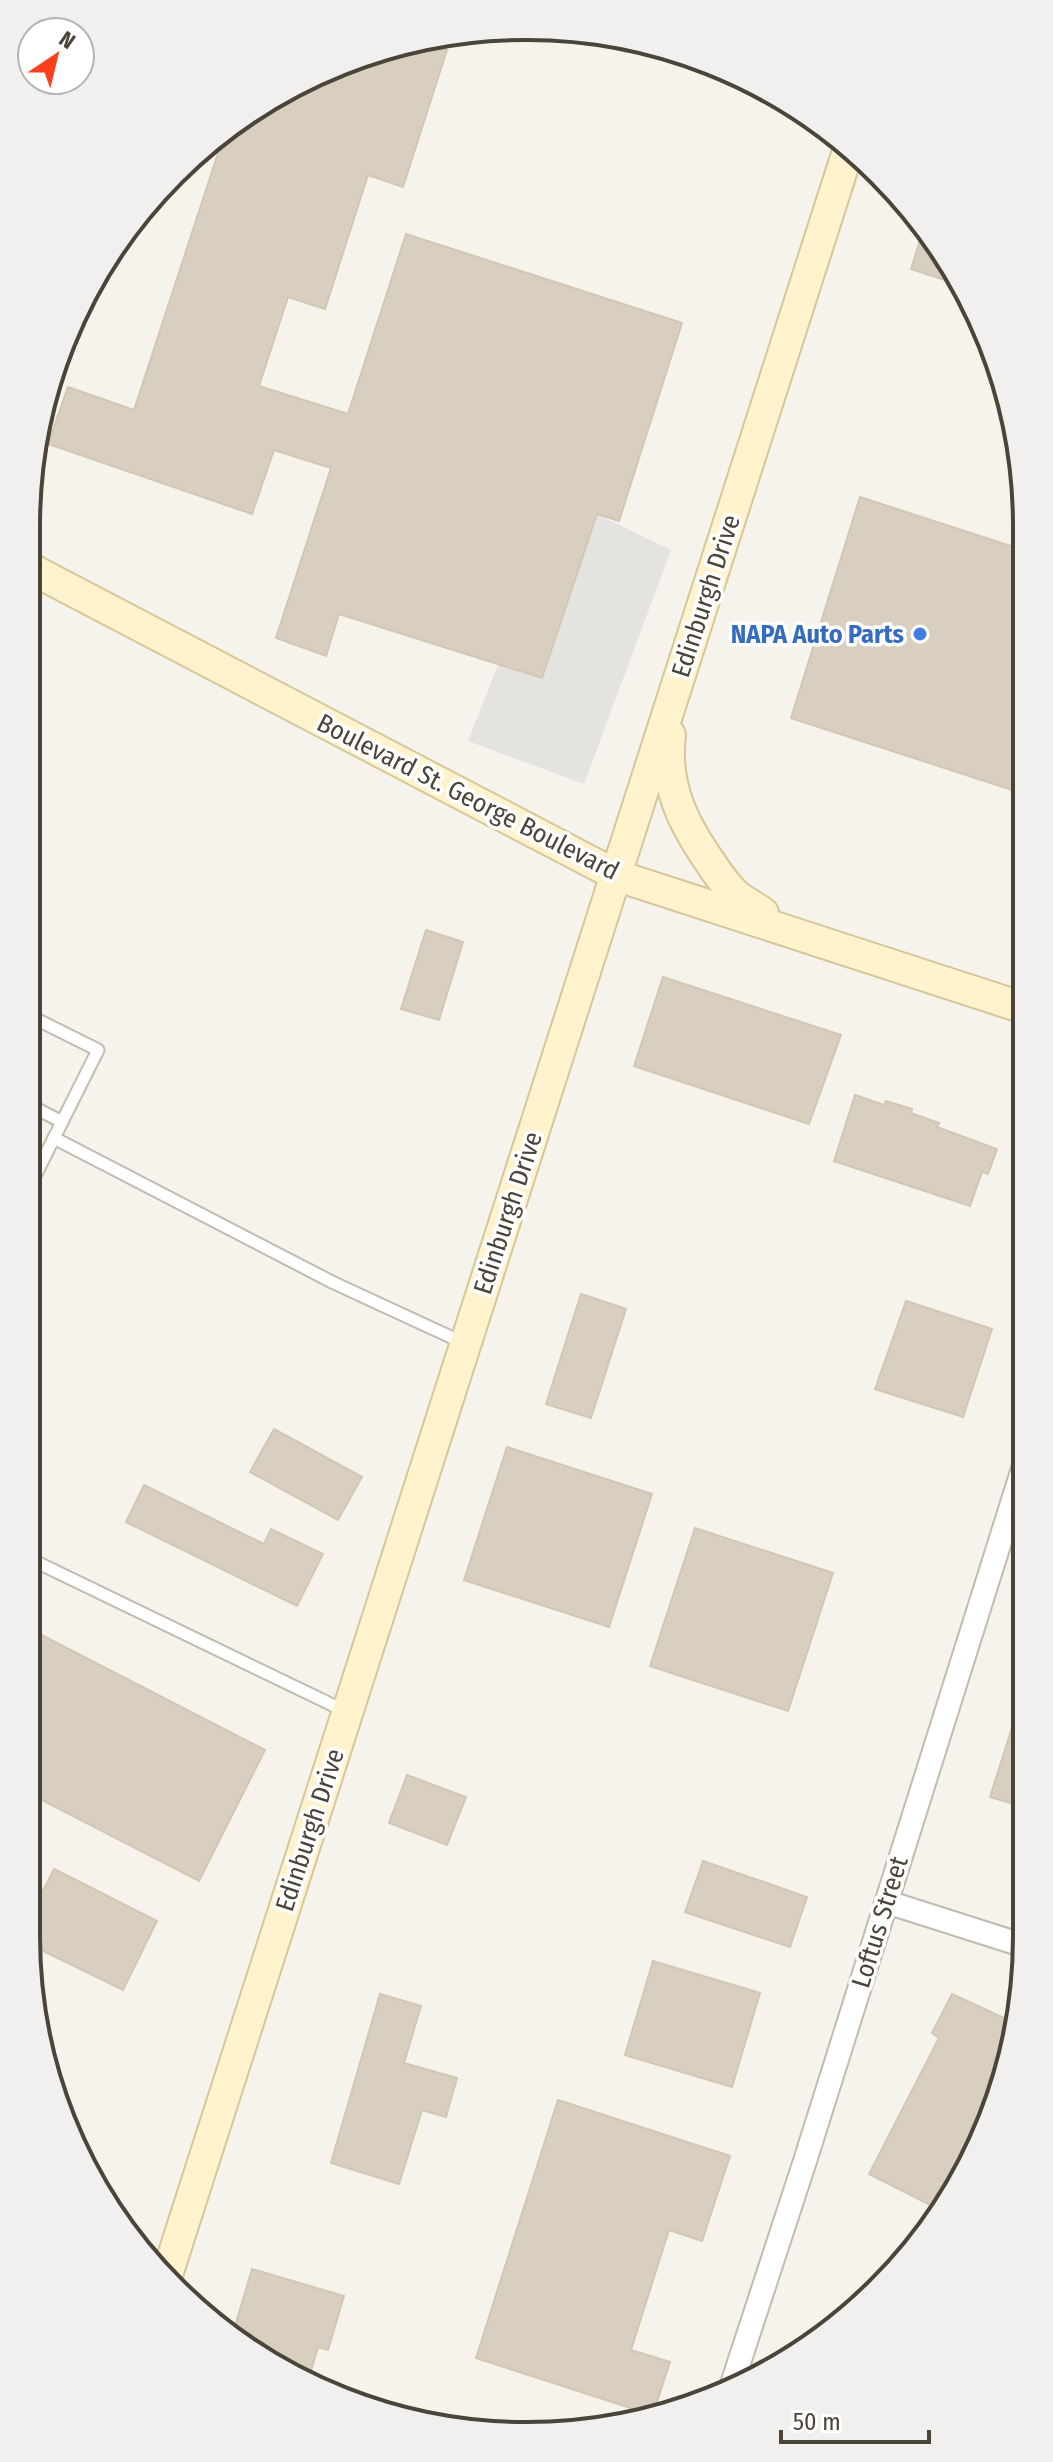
<svg xmlns="http://www.w3.org/2000/svg" width="1053" height="2462" viewBox="0 0 1053 2462" font-family="'Fira Sans Condensed',sans-serif">
  <rect width="100%" height="100%" fill="#f6f3ec"/>
  <path fill="#e5e3e0" d="M597,514L671,550L584,784L468,741L498,665L543,678Z"/>
  <g fill="#d8cfc1" stroke="#d3c7b4" stroke-width="2">
    <path d="M429,44L447,50L403,187L368,175L325,309L288,297L259,386L348,414L406,234L682,323L619,521L597,514L542,678L339,614L326,656L276,638L331,468L274,450L252,514L48,444L68,387L134,410L222,141L306,77Z"/>
    <path d="M925,224L960,285L911,269Z"/>
    <path d="M860,497L1023,550L1024,794L791,718Z"/>
    <path d="M426,930L463,942L439,1020L401,1009Z"/>
    <path d="M663,977L841,1035L809,1124L634,1066Z"/>
    <path d="M855,1095L884,1105L886,1101L912,1109L911,1113L939,1123L937,1127L997,1149L988,1174L982,1172L970,1206L834,1161Z"/>
    <path d="M581,1294L626,1309L591,1418L546,1404Z"/>
    <path d="M906,1301L992,1329L963,1417L875,1389Z"/>
    <path d="M274,1429L362,1477L338,1520L250,1472Z"/>
    <path d="M507,1447L652,1494L609,1627L464,1580Z"/>
    <path d="M144,1485L264,1544L271,1529L323,1554L297,1606L126,1522Z"/>
    <path d="M695,1528L833,1573L788,1711L650,1666Z"/>
    <path d="M26,1627L265,1750L199,1881L26,1792Z"/>
    <path d="M1023,1693L1026,1694L1027,1808L990,1797Z"/>
    <path d="M407,1775L466,1797L447,1845L389,1823Z"/>
    <path d="M703,1861L807,1897L790,1947L685,1912Z"/>
    <path d="M54,1869L157,1921L123,1990L27,1943L26,1924Z"/>
    <path d="M653,1961L760,1993L732,2087L625,2055Z"/>
    <path d="M380,1994L421,2006L404,2063L457,2078L446,2117L422,2110L399,2184L331,2163Z"/>
    <path d="M952,1994L1013,2022L1000,2097L936,2208L869,2174L939,2038L932,2033Z"/>
    <path d="M558,2100L730,2156L702,2241L669,2230L631,2350L670,2362L654,2411L646,2413L476,2358Z"/>
    <path d="M252,2269L344,2296L328,2350L318,2347L308,2381L277,2369L233,2333Z"/>
  </g>
  <g fill="none" stroke-linecap="round" stroke-linejoin="round">
    <g stroke="#c2bbae" stroke-width="15">
      <g id="lane">
        <path d="M26,1014L98,1050L54,1138L334,1283L466,1344"/>
        <path d="M26,1103L62,1122"/>
        <path d="M26,1194L54,1138"/>
        <path d="M26,1557L347,1712"/>
      </g>
    </g>
    <g stroke="#c2bbae" stroke-width="26">
      <g id="street">
        <path d="M887,1902L1025,1946"/>
        <path d="M732,2384L805,2161L1026,1459"/>
      </g>
    </g>
    <g stroke="#d6c79b" stroke-width="34">
      <g id="secondary">
        <path d="M26,564L35,571L618,876L1024,1008"/>
        <path d="M670,735C664,784 682,822 710,862C717,873 727,887 737,896C745,902 755,907 763,913"/>
        <path d="M166,2278L849,148"/>
      </g>
    </g>
    <use href="#lane" stroke="#fff" stroke-width="11"/>
    <use href="#street" stroke="#fff" stroke-width="22"/>
    <use href="#secondary" stroke="#fff3cd" stroke-width="30"/>
  </g>
  <circle fill="#3f7fe0" stroke="#fff" stroke-width="3" cx="920" cy="634" r="8"/>
  <g text-anchor="middle" dominant-baseline="central" stroke-width="7" stroke-linejoin="round" paint-order="stroke">
    <g font-size="26" fill="#4b4439" stroke="#fff">
      <text transform="translate(706 596) rotate(-72)">Edinburgh Drive</text>
      <text transform="translate(468 797) rotate(27)">Boulevard St. George Boulevard</text>
      <text transform="translate(508 1213) rotate(-72)">Edinburgh Drive</text>
      <text transform="translate(310 1830) rotate(-72)">Edinburgh Drive</text>
      <text transform="translate(880 1922) rotate(-73)">Loftus Street</text>
    </g>
    <g font-size="26" font-weight="bold" fill="#366cbe" stroke="#fff" text-anchor="end">
      <text x="904" y="634">NAPA Auto Parts</text>
    </g>
  </g>
  <path d="M0 0H1053V2462H0ZM526 40H527A486 486 0 0 1 1013 526V1936A486 486 0 0 1 527 2422H526A486 486 0 0 1 40 1936V526A486 486 0 0 1 526 40Z" fill="#f1f0ef" fill-rule="evenodd"/>
  <path fill="none" stroke="#4b4439" stroke-width="4" d="M526 40H527A486 486 0 0 1 1013 526V1936A486 486 0 0 1 527 2422H526A486 486 0 0 1 40 1936V526A486 486 0 0 1 526 40Z"/>
  <g transform="translate(56 56) rotate(35)"><circle r="38" fill="#ffffff" stroke="#b7b4b0" stroke-width="2"/>
  <path d="M0-6L14 30L0 20L-14 30Z" fill="#fc3f1d"/>
  <text y="-12" font-size="22" font-weight="bold" text-anchor="middle" fill="#4b4439">N</text>
  </g>
  <path d="M781 2430v12h148v-12" fill="none" stroke="#4b4439" stroke-width="4"/>
  <text x="793" y="2430" font-size="24" fill="#4b4439" stroke="#ffffff" stroke-width="6" paint-order="stroke">50 m</text>
</svg>
